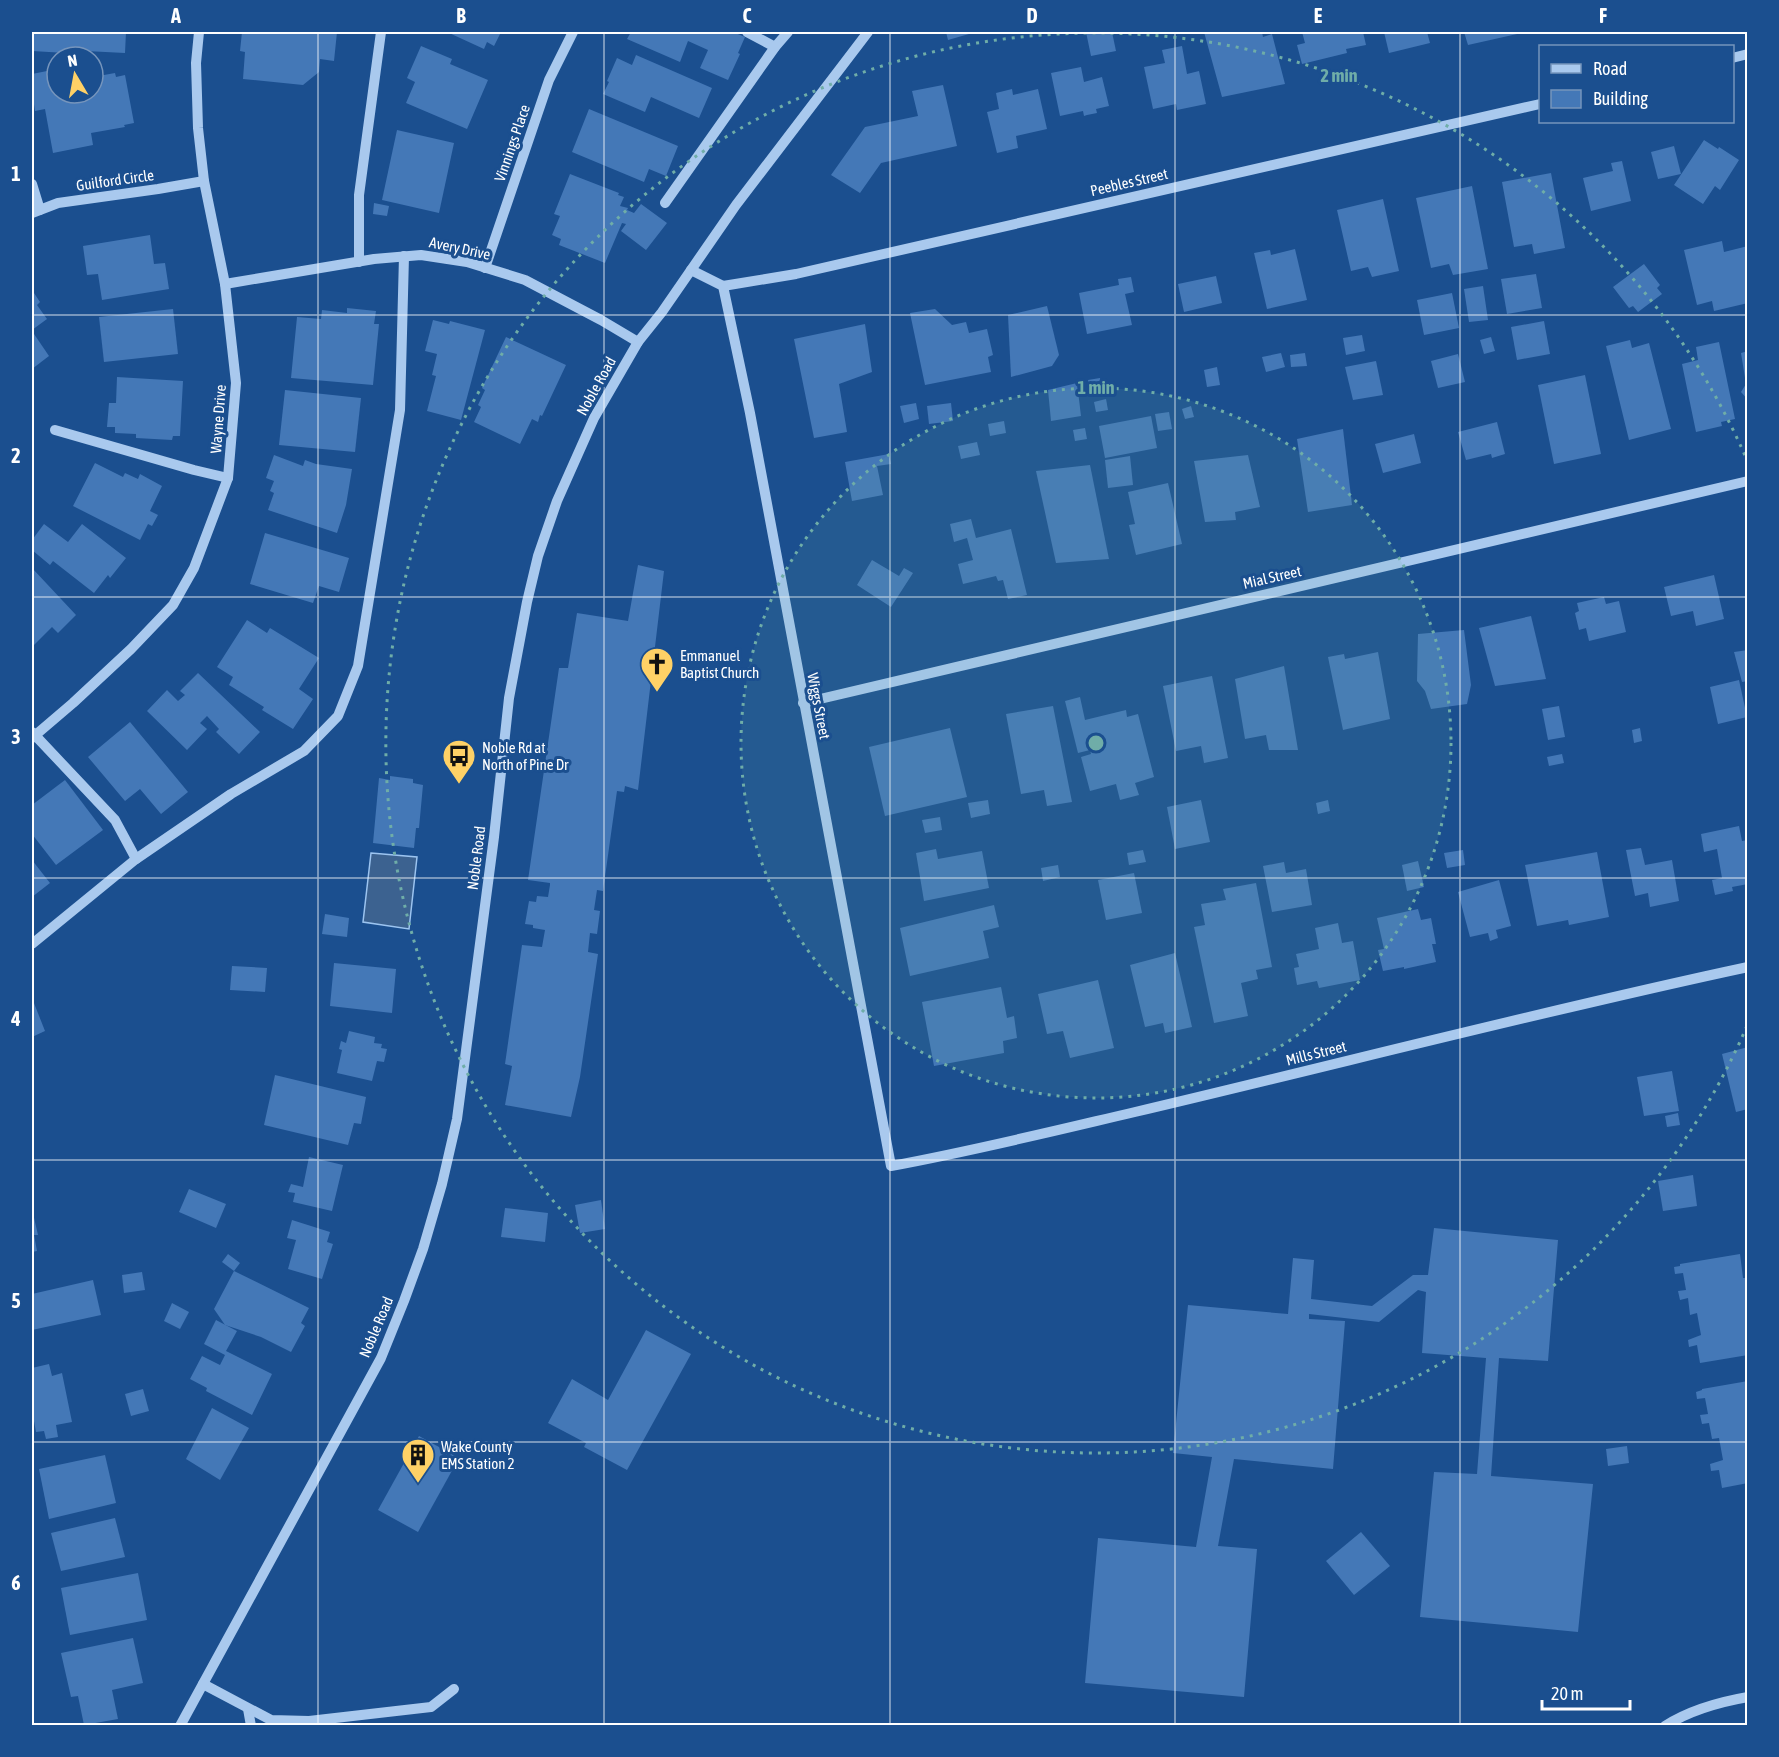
<svg xmlns="http://www.w3.org/2000/svg" width="1779" height="1757" viewBox="0 0 1779 1757" font-family="'Asap Condensed',sans-serif">
  <rect width="100%" height="100%" fill="#1b4f8f"/>
  <path fill="#3c6290" stroke="#9cc4f0" stroke-width="1.5" d="M371,853L417,857L409,929L363,922Z"/>
  <g fill="#4478b7">
    <path d="M32,32H126L125,53L66,50V53L32,51Z"/>
    <path d="M242,32H337L334,61L320,59L319,72L303,85L243,79L245,52L240,51Z"/>
    <path d="M447,32H501L494,46L487,42L484,49Z"/>
    <path d="M631,32H733L745,37L738,53L740,54L728,80L700,68L708,50L688,41L680,62L627,39Z"/>
    <path d="M946,32H968L969,34L948,40Z"/>
    <path d="M1086,32H1112L1116,51L1091,56Z"/>
    <path d="M1204,32H1262L1263,37L1272,34L1285,84L1222,97Z"/>
    <path d="M1302,32H1363L1366,45L1346,49L1347,53L1302,64L1297,45L1305,43Z"/>
    <path d="M1384,32H1427L1430,43L1389,53Z"/>
    <path d="M1464,32H1526L1468,45Z"/>
    <path d="M421,46L452,59L450,64L488,80L467,129L406,103L415,82L407,78Z"/>
    <path d="M1182,46L1187,74L1199,71L1206,104L1177,110L1176,104L1153,109L1144,67L1165,63L1162,50Z"/>
    <path d="M636,55L712,88L699,118L651,97L645,112L603,94L609,82L607,81L617,58L632,65Z"/>
    <path d="M1081,67L1084,82L1102,77L1109,106L1096,109L1097,113L1087,115L1084,116L1083,111L1060,116L1051,73Z"/>
    <path d="M57,69V93H93V77L115,73L116,77L125,75L134,123L124,125L125,127L91,133L93,145L53,153L45,109L35,111L32,91V74Z"/>
    <path d="M943,85L957,146L881,163L860,193L831,175L865,127L918,116L912,91Z"/>
    <path d="M1012,89L1013,95L1038,89L1047,129L1016,136L1018,148L997,153L987,112L999,109L996,93Z"/>
    <path d="M589,109L678,146L666,176L649,169L644,182L572,152Z"/>
    <path d="M397,130L454,143L439,213L382,200Z"/>
    <path d="M1704,140L1718,149L1719,147L1739,160L1720,190L1715,186L1703,204L1674,185Z"/>
    <path d="M1674,146L1681,174L1658,179L1651,152Z"/>
    <path d="M1622,161L1631,201L1591,211L1583,178L1613,171L1611,163Z"/>
    <path d="M1551,173L1565,248L1534,254L1532,244L1514,247L1502,182Z"/>
    <path d="M570,174L619,193L618,195L624,197L620,206L628,208L627,210L634,213L641,204L667,223L646,250L621,231L626,224L622,223L605,263L559,245L561,239L552,235L560,216L554,214Z"/>
    <path d="M1472,186L1488,269L1453,275L1449,264L1431,268L1416,198Z"/>
    <path d="M1383,199L1399,271L1372,277L1368,267L1351,271L1337,210Z"/>
    <path d="M374,203L389,206L387,216L373,214Z"/>
    <path d="M150,235L154,264L165,263L169,289L102,300L98,274L87,275L83,246Z"/>
    <path d="M1722,241L1724,252L1748,246V303L1714,311L1712,301L1697,305L1684,250Z"/>
    <path d="M1295,249L1307,300L1267,309L1254,253L1270,250L1271,255Z"/>
    <path d="M1644,264L1660,285L1657,288L1662,294L1638,312L1633,306L1629,308L1613,287Z"/>
    <path d="M1536,274L1542,308L1507,314L1501,279Z"/>
    <path d="M1216,276L1222,303L1184,312L1178,284Z"/>
    <path d="M1131,277L1134,292L1125,294L1132,325L1087,334L1079,293L1119,285L1118,279Z"/>
    <path d="M1483,286L1488,320L1469,322L1464,289Z"/>
    <path d="M32,290L40,302L37,305L47,319L32,330Z"/>
    <path d="M1452,293L1459,328L1424,335L1417,300Z"/>
    <path d="M1047,306L1059,355L1052,366L1011,377L1008,315Z"/>
    <path d="M347,308L376,311L374,324H379L373,385L291,378L297,317L321,319L322,310L347,313Z"/>
    <path d="M173,309L178,354L104,362L99,317Z"/>
    <path d="M935,309L952,325L966,322L969,333L987,329L993,355L988,357L991,372L925,385L910,313Z"/>
    <path d="M433,320L449,324L450,321L485,330L461,420L427,411L436,376L432,375L437,354L425,351Z"/>
    <path d="M1544,321L1550,354L1517,360L1511,327Z"/>
    <path d="M865,324L872,372L839,384L847,432L814,438L794,339Z"/>
    <path d="M32,331L49,356L32,369Z"/>
    <path d="M1362,335L1365,351L1346,355L1343,338Z"/>
    <path d="M506,337L566,365L542,416L540,415L538,422L532,419L520,444L474,422L481,407L478,405L485,390L482,388Z"/>
    <path d="M1491,337L1495,351L1484,354L1480,340Z"/>
    <path d="M1630,340L1632,348L1649,343L1671,429L1629,440L1606,346Z"/>
    <path d="M1719,342L1735,419L1721,422L1722,426L1696,432L1682,364L1698,360L1696,347Z"/>
    <path d="M1748,351V400L1741,392L1746,384L1741,353Z"/>
    <path d="M1281,353L1285,367L1266,372L1262,357Z"/>
    <path d="M1305,353L1307,366L1291,367L1290,355Z"/>
    <path d="M1458,354L1465,382L1438,388L1431,361Z"/>
    <path d="M1376,361L1383,395L1353,400L1345,367Z"/>
    <path d="M1217,367L1220,385L1207,387L1204,370Z"/>
    <path d="M1585,375L1601,454L1554,464L1538,385Z"/>
    <path d="M117,377L183,381L180,436H173L172,440L136,438V434L115,433V427H107L109,403H116Z"/>
    <path d="M1100,378L1102,391L1091,393L1088,380Z"/>
    <path d="M1077,383L1081,416L1051,421L1048,390Z"/>
    <path d="M285,390L361,398L355,452L279,445Z"/>
    <path d="M1106,399L1108,410L1096,412L1094,402Z"/>
    <path d="M916,403L919,419L904,423L900,406Z"/>
    <path d="M951,403L953,421L929,424L927,406Z"/>
    <path d="M1191,406L1194,417L1185,419L1182,409Z"/>
    <path d="M1169,412L1172,429L1158,431L1155,414Z"/>
    <path d="M1151,416L1157,448L1105,458L1099,426Z"/>
    <path d="M1004,421L1006,433L990,436L988,424Z"/>
    <path d="M1497,422L1505,454L1492,458L1491,454L1466,460L1458,432Z"/>
    <path d="M1085,428L1087,439L1075,441L1073,430Z"/>
    <path d="M1343,429L1352,505L1308,512L1297,439Z"/>
    <path d="M1414,434L1421,463L1383,473L1375,444Z"/>
    <path d="M977,442L980,455L961,459L958,446Z"/>
    <path d="M889,454L891,464L877,466L883,495L852,501L845,462Z"/>
    <path d="M274,455L303,466L305,460L316,464L352,469L346,505L337,533L268,510L274,493L270,491L274,481L266,478Z"/>
    <path d="M1248,455L1260,507L1235,512L1236,520L1205,522L1194,461Z"/>
    <path d="M1130,456L1133,485L1108,488L1105,460Z"/>
    <path d="M95,463L123,477L125,473L138,479L140,474L162,486L150,511L158,515L152,526L148,524L140,540L73,506Z"/>
    <path d="M1090,465L1109,559L1056,563L1036,471Z"/>
    <path d="M1168,483L1182,544L1136,555L1129,525L1135,524L1128,492Z"/>
    <path d="M971,519L976,538L1011,529L1027,595L1008,599L1003,580L998,581L996,576L963,584L958,564L973,560L967,538L954,542L950,524Z"/>
    <path d="M44,524L68,542L82,524L126,558L110,578L108,575L94,593L53,561L50,565L32,550V540Z"/>
    <path d="M265,533L349,558L339,592L319,586L313,603L250,584Z"/>
    <path d="M872,560L899,576L904,568L913,573L891,607L857,585Z"/>
    <path d="M638,565L664,571L638,790L625,786L624,792L617,791L603,891L597,890L594,910L600,911L597,934L590,933L588,952L598,954L580,1077L571,1117L505,1105L512,1066L505,1064L522,945L542,947L545,930L533,928V925L525,924L529,901L536,902L537,896L548,897L550,885V883L528,880L559,668H568L577,613L628,621Z"/>
    <path d="M32,568L76,615L58,633L52,627L32,647Z"/>
    <path d="M1714,575L1724,619L1696,626L1693,611L1671,616L1664,587Z"/>
    <path d="M1604,597L1606,604L1619,601L1626,632L1589,641L1586,628L1579,630L1575,613L1579,611L1577,603Z"/>
    <path d="M1531,616L1546,679L1495,686L1479,628Z"/>
    <path d="M247,620L267,633L270,628L319,658L299,689L313,699L293,729L262,710L264,707L229,685L233,677L217,667Z"/>
    <path d="M1464,630L1471,685L1467,704L1431,709L1425,691L1417,681L1418,634Z"/>
    <path d="M1748,650V681L1742,682L1734,652Z"/>
    <path d="M1378,652L1390,719L1343,730L1328,657L1344,654L1345,659Z"/>
    <path d="M1284,666L1298,750H1269L1266,735L1245,739L1235,679Z"/>
    <path d="M198,673L260,732L239,754L216,732L219,729L207,716L200,723L207,729L187,750L147,711L167,690L178,701L185,695L180,691Z"/>
    <path d="M1212,676L1228,758L1204,763L1201,746L1176,751L1163,686Z"/>
    <path d="M1739,680L1747,717L1718,724L1710,687Z"/>
    <path d="M1080,697L1085,720L1126,710L1127,717L1138,714L1154,777L1135,783L1139,795L1120,800L1116,784L1090,791L1081,757L1091,754L1090,750L1078,753L1065,701Z"/>
    <path d="M1053,706L1072,802L1047,806L1044,790L1021,794L1006,714Z"/>
    <path d="M1559,706L1565,737L1548,740L1542,709Z"/>
    <path d="M130,722L188,792L161,814L140,789L125,801L88,757Z"/>
    <path d="M950,728L967,797L885,816L869,747Z"/>
    <path d="M1640,728L1642,741L1634,743L1632,730Z"/>
    <path d="M1562,754L1564,763L1549,766L1547,757Z"/>
    <path d="M390,776L413,779V783L423,785L419,828H416L414,848L373,843L379,778L390,780Z"/>
    <path d="M65,780L103,830L56,865L32,834V805Z"/>
    <path d="M988,800L990,814L971,818L968,803Z"/>
    <path d="M1201,800L1210,842L1175,849L1167,807Z"/>
    <path d="M1328,800L1330,811L1318,814L1316,803Z"/>
    <path d="M940,817L942,830L925,833L922,820Z"/>
    <path d="M1739,826L1742,841L1748,840V884L1732,887L1733,891L1715,895L1712,880L1722,878L1717,849L1704,852L1701,834Z"/>
    <path d="M1641,848L1645,865L1672,860L1679,901L1650,907L1648,893L1635,896L1626,850Z"/>
    <path d="M936,849L938,859L982,851L989,888L924,901L916,853Z"/>
    <path d="M1143,850L1146,862L1129,865L1127,853Z"/>
    <path d="M1463,850L1465,865L1447,868L1444,853Z"/>
    <path d="M1597,852L1609,917L1569,925L1568,920L1537,926L1525,865Z"/>
    <path d="M32,860L50,883L32,897Z"/>
    <path d="M1418,861L1424,887L1407,891L1402,865Z"/>
    <path d="M1284,862L1286,873L1306,869L1312,905L1272,912L1263,866Z"/>
    <path d="M1058,865L1060,877L1043,881L1041,868Z"/>
    <path d="M1134,873L1142,913L1106,920L1098,880Z"/>
    <path d="M1499,880L1511,926L1496,930L1498,938L1490,941L1488,933L1470,937L1458,892Z"/>
    <path d="M1256,883L1272,967L1256,970L1258,979L1241,983L1248,1016L1214,1023L1194,927L1205,925L1201,904L1226,900L1223,889Z"/>
    <path d="M994,905L999,927L983,931L989,958L910,976L900,928Z"/>
    <path d="M1418,909L1421,920L1431,918L1436,944H1432L1436,962L1404,969V967L1383,971L1378,950L1384,949L1377,918Z"/>
    <path d="M325,914L349,918L347,937L322,934Z"/>
    <path d="M1338,923L1342,943L1353,941L1360,980L1319,988L1317,981L1297,985L1294,968L1299,967L1296,954L1319,949L1315,928Z"/>
    <path d="M1175,953L1192,1027L1165,1033L1163,1023L1145,1027L1130,965Z"/>
    <path d="M334,963L396,969L392,1013L330,1006Z"/>
    <path d="M232,966L267,968L265,992L230,990Z"/>
    <path d="M1098,980L1114,1048L1070,1058L1063,1031L1047,1034L1038,994Z"/>
    <path d="M1001,987L1007,1018L1014,1016L1017,1038L1003,1041L1004,1053L934,1066L922,1002Z"/>
    <path d="M32,998L45,1031L32,1037Z"/>
    <path d="M349,1031L375,1037L374,1043L382,1044L381,1048L387,1049L384,1062L377,1061L372,1081L337,1073L342,1050L339,1049L341,1041L346,1043Z"/>
    <path d="M1748,1047V1109L1736,1112L1722,1054Z"/>
    <path d="M1672,1071L1679,1111L1644,1116L1637,1077Z"/>
    <path d="M275,1075L366,1097L361,1124L354,1123L348,1145L264,1125Z"/>
    <path d="M1678,1113L1680,1125L1667,1127L1665,1116Z"/>
    <path d="M309,1157L343,1165L332,1211L293,1202L295,1193L288,1192L291,1184L303,1187Z"/>
    <path d="M1693,1175L1697,1206L1663,1211L1658,1181Z"/>
    <path d="M189,1189L226,1204L216,1228L179,1212Z"/>
    <path d="M601,1200L605,1229L580,1233L575,1205Z"/>
    <path d="M505,1208L548,1213L545,1242L501,1237Z"/>
    <path d="M32,1209L38,1235H34L37,1251L32,1252Z"/>
    <path d="M292,1220L330,1232L327,1242L333,1244L322,1279L288,1269L296,1240L287,1238Z"/>
    <path d="M1434,1228L1558,1240L1548,1361L1499,1358L1491,1476L1593,1484L1578,1632L1420,1617L1434,1472L1477,1474L1486,1358L1422,1353L1426,1292L1418,1290L1379,1322L1309,1314V1319L1345,1321L1333,1469L1234,1459L1218,1546L1257,1549L1244,1697L1085,1683L1098,1538L1196,1547L1212,1457L1173,1453L1188,1305L1288,1314L1293,1258L1314,1260L1311,1299L1372,1306L1413,1275H1428Z"/>
    <path d="M228,1254L240,1263L234,1271L222,1262Z"/>
    <path d="M1740,1254L1743,1278H1748V1355L1700,1363L1697,1345L1689,1347L1688,1340L1701,1335L1697,1313L1690,1315L1688,1298L1680,1300L1678,1291L1686,1290L1683,1273L1675,1274L1674,1267L1680,1266V1264Z"/>
    <path d="M234,1271L309,1308L301,1323L305,1326L291,1352L261,1337L225,1325L214,1309Z"/>
    <path d="M142,1272L145,1290L124,1293L122,1275Z"/>
    <path d="M93,1280L101,1315L32,1330V1294Z"/>
    <path d="M172,1303L189,1312L180,1329L164,1321Z"/>
    <path d="M216,1320L237,1331L226,1351L272,1374L252,1415L206,1391L207,1388L190,1379L202,1356L220,1365L225,1355L204,1344Z"/>
    <path d="M646,1330L691,1354L627,1470L584,1447L586,1443L548,1423L572,1379L608,1400Z"/>
    <path d="M49,1364L52,1376L62,1373L72,1422L56,1425L58,1437L46,1439L44,1431L36,1432L32,1410V1368Z"/>
    <path d="M1748,1381V1483L1722,1488L1719,1470L1711,1471L1710,1464L1723,1460L1719,1438L1712,1439L1709,1423L1702,1424L1700,1415L1708,1414L1705,1398L1697,1399L1696,1392L1702,1390V1389Z"/>
    <path d="M143,1389L149,1411L131,1416L125,1394Z"/>
    <path d="M212,1408L249,1428L220,1480L186,1459Z"/>
    <path d="M419,1436L459,1458L418,1532L378,1510Z"/>
    <path d="M1627,1446L1629,1463L1608,1466L1606,1449Z"/>
    <path d="M105,1455L116,1503L49,1519L39,1469Z"/>
    <path d="M115,1518L125,1557L61,1571L51,1533Z"/>
    <path d="M1361,1532L1390,1566L1354,1595L1326,1561Z"/>
    <path d="M138,1573L147,1620L70,1635L61,1588Z"/>
    <path d="M133,1638L143,1683L112,1690L118,1719L84,1725L78,1696L71,1697L61,1653Z"/>
  </g>
  <g fill="none" stroke-linecap="round" stroke-linejoin="round">
    <g stroke="#a9c9ee" stroke-width="10">
      <path d="M747,32L775,47"/>
      <path d="M1732,58L1748,54"/>
      <path d="M32,184L40,210"/>
      <path d="M665,203L775,47L788,32"/>
      <path d="M32,213L58,203L158,189L204,181"/>
      <path d="M359,262V195L381,32"/>
      <path d="M485,268L549,80L573,32"/>
      <path d="M691,270L723,286L750,413L891,1166C973,1151 1054,1131 1135,1112C1339,1064 1542,1011 1748,967"/>
      <path d="M225,284L374,259L421,255L467,262L525,280L601,320L638,342"/>
      <path d="M723,286L796,274L1540,104"/>
      <path d="M55,430L194,470L228,478"/>
      <path d="M803,703L1748,481"/>
      <path d="M32,732L115,820L136,859"/>
      <path d="M32,738L73,703L131,649L173,605L194,568L228,478L236,383L225,284L204,181L198,128L196,63L199,32"/>
      <path d="M32,944L136,859L231,794L304,751L338,716L358,666L400,410L404,256"/>
      <path d="M203,1684L271,1720L309,1721L431,1707L454,1689"/>
      <path d="M248,1709L251,1726"/>
      <path d="M180,1726L381,1358L404,1301L423,1249L442,1184L457,1119L494,837L509,698L527,602L538,556L557,501L594,418L638,342L662,312L736,205L868,32"/>
      <path d="M1665,1726C1690,1710 1719,1702 1748,1697"/>
    </g>
  </g>
  <path fill="none" stroke="#fff" stroke-width="1.5" stroke-opacity="0.55" d="M318,32V1726M604,32V1726M890,32V1726M1175,32V1726M1460,32V1726M32,315H1748M32,597H1748M32,878H1748M32,1160H1748M32,1442H1748"/>
  <circle cx="1096" cy="743" r="355" fill="#6fada8" fill-opacity=".12"/>
  <g fill="none" stroke="#6fada8" stroke-width="3" stroke-dasharray="3 6">
    <circle cx="1096" cy="743" r="355"/>
    <path d="M1747 1026A710 710 0 1 1 1747 460"/>
  </g>
  <defs>
    <g id="church-pin" transform="scale(1.725)"><path d="M0 17L-7.5 6A9.5 9.5 0 1 1 7.5 6Z" fill="#ffd166" stroke="#1b4f8f"/><path d="M-1.2-6h2.4v3.5h3.3v2.4h-3.3V6h-2.4V-.1h-3.3v-2.4h3.3Z" fill="#111"/></g>
    <g id="bus-pin" transform="scale(1.725)"><path d="M0 17L-7.5 6A9.5 9.5 0 1 1 7.5 6Z" fill="#ffd166" stroke="#1b4f8f"/><path d="M-5-6H5V4H4V6H2V4H-2V6H-4V4H-5ZM-3.5-4V0h7V-4ZM-3.5 1.2v1.5H-2V1.2ZM2 1.2v1.5H3.5V1.2Z" fill="#111"/></g>
    <g id="building-pin" transform="scale(1.725)"><path d="M0 17L-7.5 6A9.5 9.5 0 1 1 7.5 6Z" fill="#ffd166" stroke="#1b4f8f"/><path d="M-4-6H4V6H1V3H-1V6H-4ZM-2.5-4.3h1.7v1.8h-1.7ZM.8-4.3h1.7v1.8H.8ZM-2.5-1h1.7V.8h-1.7ZM.8-1h1.7V.8H.8Z" fill="#111"/></g>
  </defs>
  <g fill-rule="evenodd">
    <use href="#church-pin" x="657" y="664"/>
    <use href="#bus-pin" x="459" y="756"/>
    <use href="#building-pin" x="418" y="1455"/>
  </g>
  <g text-anchor="middle" dominant-baseline="central" stroke-width="6" stroke-linejoin="round" paint-order="stroke">
    <g font-size="15" fill="#fff" stroke="#1b4f8f">
      <text transform="translate(512 143) rotate(-71)">Vinnings Place</text>
      <text transform="translate(115 180) rotate(-8)">Guilford Circle</text>
      <text transform="translate(1129 182) rotate(-13)">Peebles Street</text>
      <text transform="translate(460 248) rotate(12)">Avery Drive</text>
      <text transform="translate(596 386) rotate(-61)">Noble Road</text>
      <text transform="translate(218 419) rotate(-86)">Wayne Drive</text>
      <text transform="translate(1272 577) rotate(-13)">Mial Street</text>
      <text transform="translate(819 706) rotate(79)">Wiggs Street</text>
      <text transform="translate(476 858) rotate(-83)">Noble Road</text>
      <text transform="translate(1316 1053) rotate(-14)">Mills Street</text>
      <text transform="translate(376 1327) rotate(-67)">Noble Road</text>
    </g>
    <g font-size="15" fill="#fff" stroke="#1b4f8f" text-anchor="start">
      <text x="680" y="655">Emmanuel<tspan x="680" dy="17">Baptist Church</tspan></text>
      <text x="482" y="747">Noble Rd at<tspan x="482" dy="17">North of Pine Dr</tspan></text>
      <text x="441" y="1446">Wake County<tspan x="441" dy="17">EMS Station 2</tspan></text>
    </g>
  </g>
  <circle cx="1096" cy="743" r="9" fill="#6fada8" stroke="#1b4f8f" stroke-width="3"/>
  <g font-size="18" text-anchor="middle" font-weight="bold" fill="#6fada8" stroke="#1b4f8f" stroke-width="6" stroke-linejoin="round" paint-order="stroke">
    <text x="1339" y="82">2 min</text>
    <text x="1096" y="394">1 min</text>
  </g>
  <rect width="1779" height="1757" fill="none" stroke="#1b4f8f" stroke-width="66"/>
  <rect x="1539" y="45" width="195" height="78" fill="#1b4f8f" stroke="#7695bc" stroke-width="1.5"/>
  <rect x="1551" y="64" width="30" height="9" fill="#a9c9ee" stroke="#7695bc" stroke-width="1.5"/>
  <text x="1593" y="75" font-size="18" fill="#ffffff">Road</text>
  <rect x="1551" y="90" width="30" height="18" fill="#4478b7" stroke="#7695bc" stroke-width="1.5"/>
  <text x="1593" y="105" font-size="18" fill="#ffffff">Building</text>
  <g transform="translate(75 75) rotate(350)"><circle r="28" fill="#1b4f8f" stroke="#7695bc" stroke-width="1.5"/>
  <path d="M0-4.5L10 22L0 15L-10 22Z" fill="#ffd166"/>
  <text y="-9" font-size="16" font-weight="bold" text-anchor="middle" fill="#ffffff">N</text>
  </g>
  <path d="M1542 1700v9h88v-9" fill="none" stroke="#ffffff" stroke-width="3"/>
  <text x="1551" y="1700" font-size="18" fill="#ffffff" stroke="#1b4f8f" stroke-width="4.5" paint-order="stroke">20 m</text>
  <rect x="33" y="33" width="1713" height="1691" fill="none" stroke="#fff" stroke-width="2"/>
  <g font-size="20" text-anchor="middle" font-weight="bold" fill="#fff">
    <text x="176" y="23">A</text>
    <text x="461" y="23">B</text>
    <text x="747" y="23">C</text>
    <text x="1032" y="23">D</text>
    <text x="1318" y="23">E</text>
    <text x="1603" y="23">F</text>
    <text x="16" y="181">1</text>
    <text x="16" y="463">2</text>
    <text x="16" y="744">3</text>
    <text x="16" y="1026">4</text>
    <text x="16" y="1308">5</text>
    <text x="16" y="1590">6</text>
  </g>
</svg>
